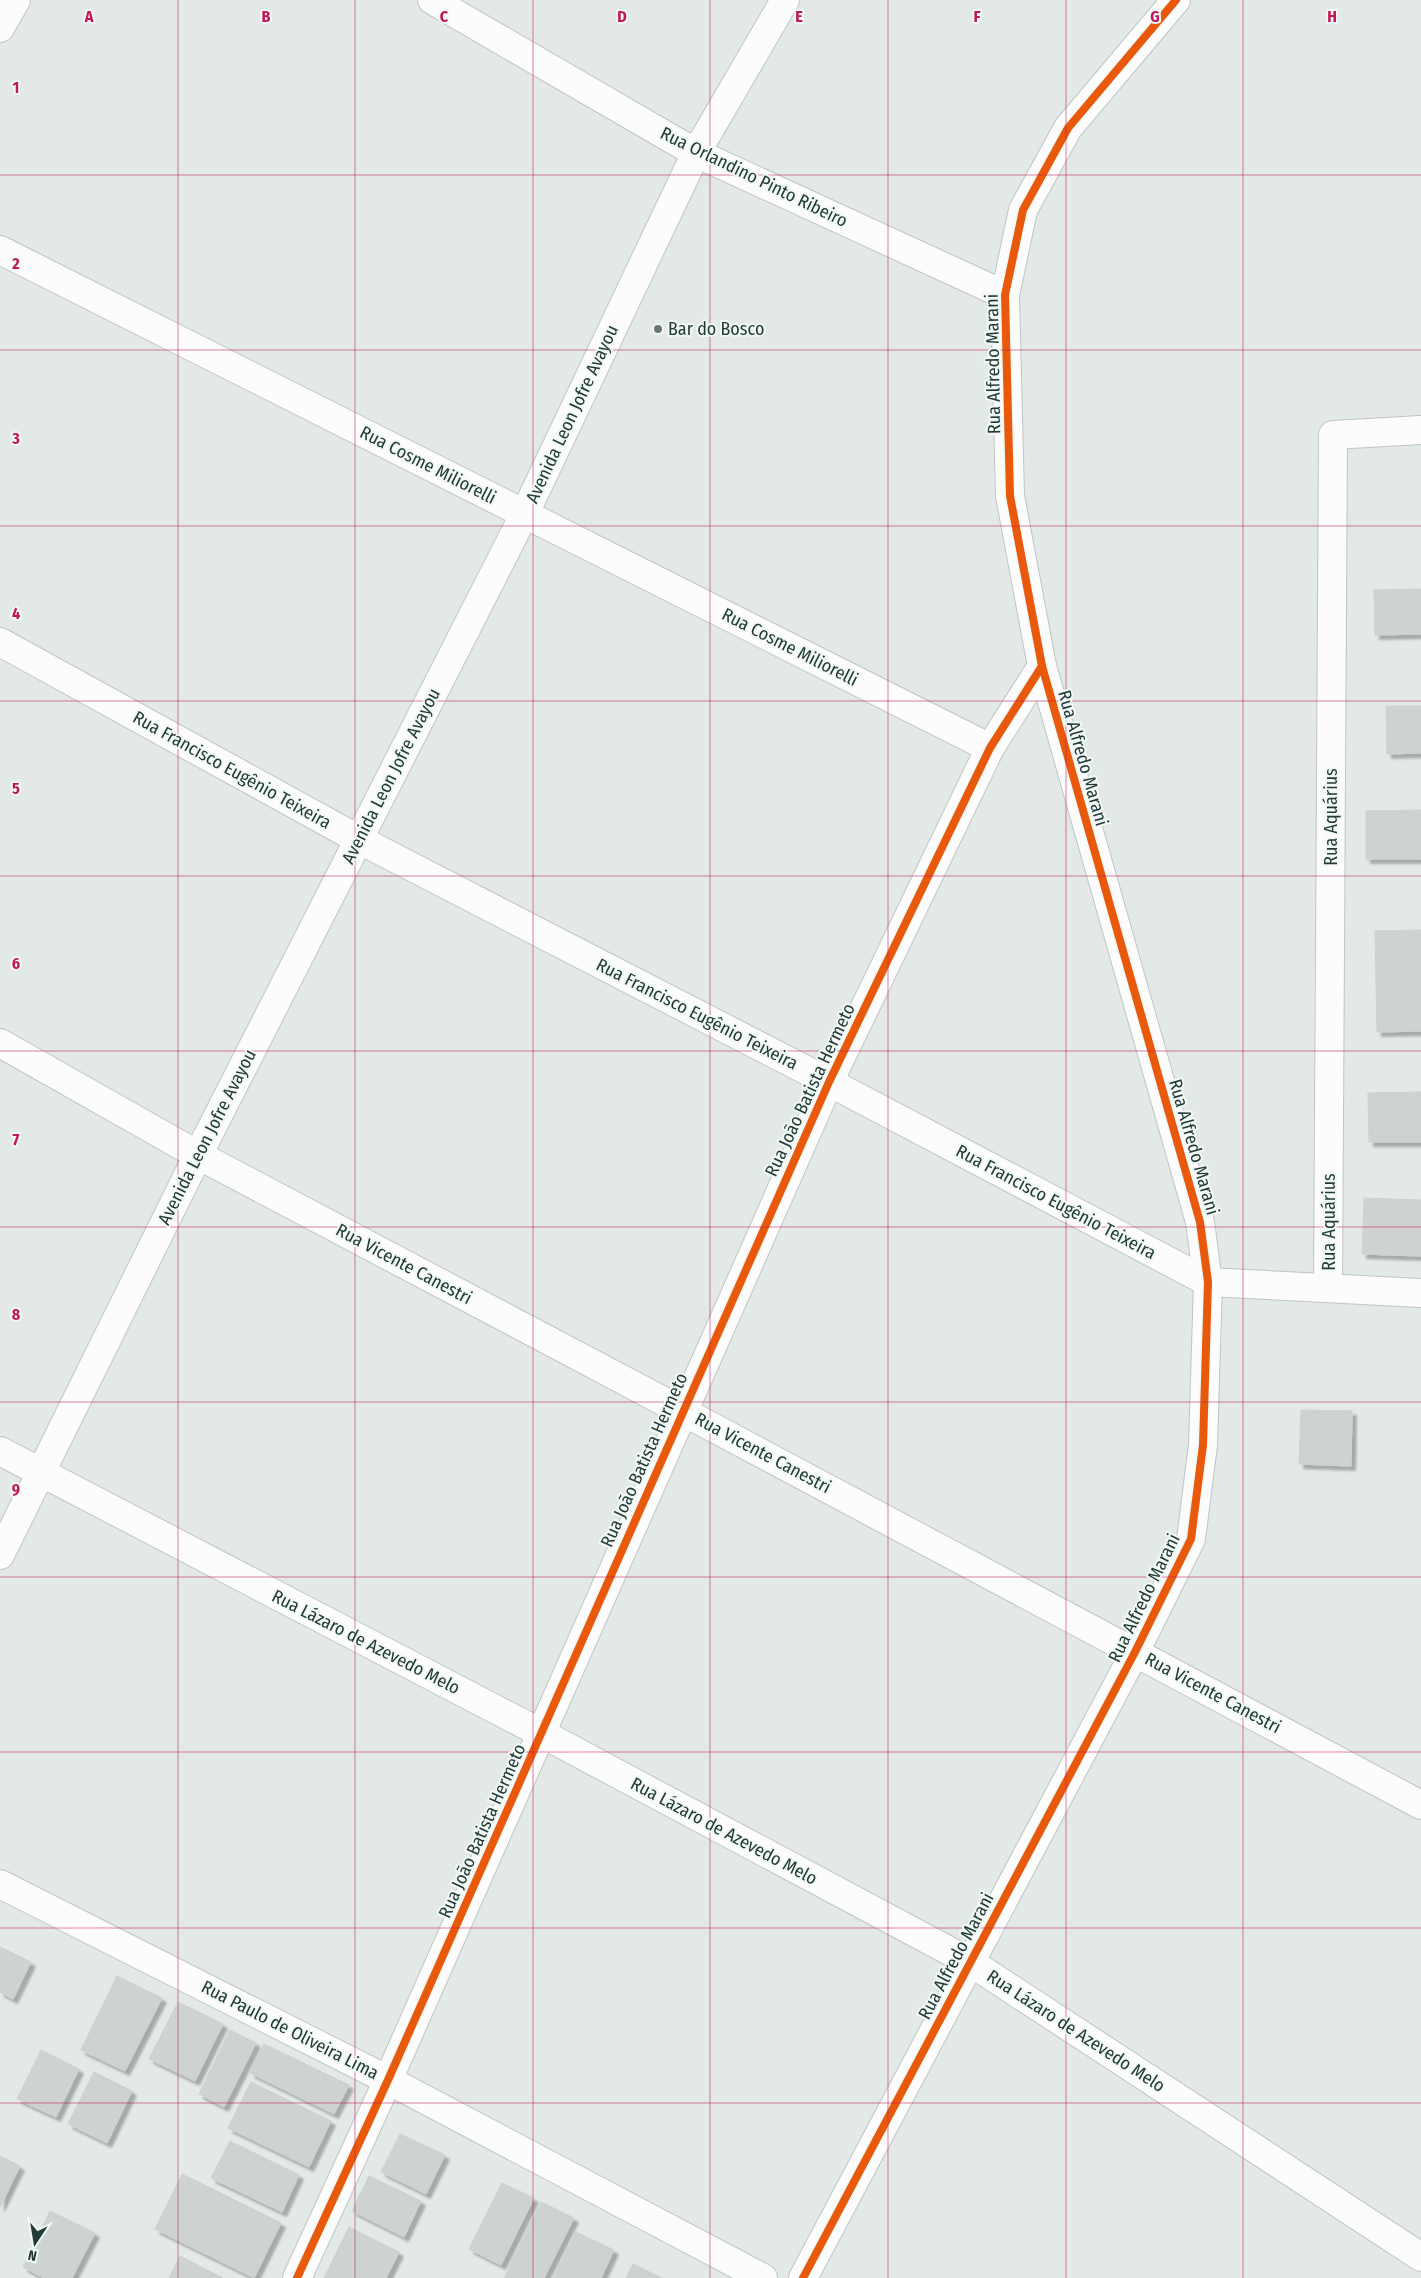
<svg xmlns="http://www.w3.org/2000/svg" width="1421" height="2278" viewBox="0 0 1421 2278" font-family="'Fira Sans Condensed',sans-serif">
  <defs>
    <filter id="shadow"><feDropShadow dx="4.5" dy="4.5" stdDeviation="1" flood-color="#0004"/></filter>
  </defs>
  <rect width="100%" height="100%" fill="#e3e9e6"/>
  <g fill="#ced2d1" stroke="#ccd2cf" filter="url(#shadow)">
    <path d="M1421,589V634L1375,635L1374,590Z"/>
    <path d="M1386,706H1421V753L1387,754Z"/>
    <path d="M1421,810V859H1366V811Z"/>
    <path d="M1421,930V981L1376,982L1375,931Z"/>
    <path d="M1421,981V1031L1377,1032L1376,982Z"/>
    <path d="M1421,1092V1142H1369L1368,1093Z"/>
    <path d="M1364,1198L1421,1200V1256L1362,1254Z"/>
    <path d="M1301,1410L1352,1411L1351,1466L1299,1464Z"/>
    <path d="M0,1947L31,1962L13,1999L0,1992Z"/>
    <path d="M117,1976L162,1998L125,2071L81,2050Z"/>
    <path d="M178,2002L223,2024L195,2081L149,2059Z"/>
    <path d="M230,2030L256,2043L224,2107L199,2094Z"/>
    <path d="M264,2044L349,2085L334,2114L250,2073Z"/>
    <path d="M41,2050L79,2069L56,2117L17,2099Z"/>
    <path d="M94,2072L132,2091L107,2143L68,2124Z"/>
    <path d="M251,2082L331,2121L309,2167L228,2128Z"/>
    <path d="M400,2134L445,2155L426,2194L381,2172Z"/>
    <path d="M230,2141L299,2175L282,2212L211,2178Z"/>
    <path d="M0,2156L20,2166L0,2207Z"/>
    <path d="M182,2174L281,2223L254,2278L155,2229Z"/>
    <path d="M369,2176L421,2201L404,2237L352,2211Z"/>
    <path d="M502,2183L534,2198L501,2265L469,2249Z"/>
    <path d="M541,2202L574,2218L544,2278H504Z"/>
    <path d="M50,2211L95,2233L72,2278H44L23,2267Z"/>
    <path d="M349,2227L399,2252L386,2278H324Z"/>
    <path d="M576,2232L614,2250L601,2278H553Z"/>
    <path d="M180,2256L223,2278H169Z"/>
    <path d="M633,2264L662,2278H626Z"/>
  </g>
  <g fill="none" stroke-linecap="round" stroke-linejoin="round">
    <g stroke="#c0c5c3" stroke-width="30">
      <g id="street">
        <path d="M432,0L696,153L1005,295"/>
        <path d="M0,28L16,0"/>
        <path d="M0,250L990,748"/>
        <path d="M0,642L358,839L829,1082L1208,1282L1421,1293"/>
        <path d="M0,1043L198,1155L682,1411L1421,1805"/>
        <path d="M1328,1288L1333,435L1421,430"/>
        <path d="M0,1451L541,1733L970,1962L1421,2257"/>
        <path d="M297,2278L388,2080L829,1082L990,748L1042,666"/>
        <path d="M803,2278L1135,1652L1191,1539L1203,1445L1208,1282L1200,1222L1042,666L1010,496L1005,295L1023,210L1068,128L1176,0"/>
      </g>
    </g>
    <g stroke="#bfc6c4" stroke-width="30">
      <g id="secondary">
        <path d="M0,1555L198,1155L525,513L696,153L785,0"/>
        <path d="M0,1884L388,2080L763,2278"/>
      </g>
    </g>
    <use href="#street" stroke="#fbfcfb" stroke-width="28"/>
    <use href="#secondary" stroke="#fbfcfb" stroke-width="28"/>
    <g stroke="#f1f8f5" stroke-width="11">
      <g id="cycleway">
        <path d="M297,2278L388,2080L829,1082L990,748L1042,666"/>
        <path d="M803,2278L1135,1652L1191,1539L1203,1445L1208,1282L1200,1222L1042,666L1010,496L1005,295L1023,210L1068,128L1176,0"/>
      </g>
    </g>
    <use href="#cycleway" stroke="#e8590c" stroke-width="8"/>
  </g>
  <path fill="none" stroke="#c2185b" stroke-width="1" stroke-opacity="0.55" d="M178,0V2278M355,0V2278M533,0V2278M710,0V2278M888,0V2278M1066,0V2278M1243,0V2278M0,175H1421M0,350H1421M0,526H1421M0,701H1421M0,876H1421M0,1051H1421M0,1227H1421M0,1402H1421M0,1577H1421M0,1752H1421M0,1928H1421M0,2103H1421"/>
  <circle fill="#667774" stroke="#f1f8f5" stroke-width="2" cx="658" cy="329" r="5"/>
  <g text-anchor="middle" dominant-baseline="central" stroke-width="4" stroke-linejoin="round" paint-order="stroke">
    <g font-size="18" fill="#223a36" stroke="#f1f8f5">
      <text transform="translate(754 177) rotate(26)">Rua Orlandino Pinto Ribeiro</text>
      <text transform="translate(993 364) rotate(-91)">Rua Alfredo Marani</text>
      <text transform="translate(572 414) rotate(-65)">Avenida Leon Jofre Avayou</text>
      <text transform="translate(428 465) rotate(27)">Rua Cosme Miliorelli</text>
      <text transform="translate(790 647) rotate(27)">Rua Cosme Miliorelli</text>
      <text transform="translate(1083 758) rotate(74)">Rua Alfredo Marani</text>
      <text transform="translate(232 770) rotate(29)">Rua Francisco Eugênio Teixeira</text>
      <text transform="translate(391 776) rotate(-63)">Avenida Leon Jofre Avayou</text>
      <text transform="translate(1331 817) rotate(-90)">Rua Aquárius</text>
      <text transform="translate(697 1014) rotate(27)">Rua Francisco Eugênio Teixeira</text>
      <text transform="translate(810 1090) rotate(-65)">Rua João Batista Hermeto</text>
      <text transform="translate(207 1137) rotate(-63)">Avenida Leon Jofre Avayou</text>
      <text transform="translate(1194 1147) rotate(74)">Rua Alfredo Marani</text>
      <text transform="translate(1056 1202) rotate(28)">Rua Francisco Eugênio Teixeira</text>
      <text transform="translate(1329 1222) rotate(-90)">Rua Aquárius</text>
      <text transform="translate(404 1264) rotate(28)">Rua Vicente Canestri</text>
      <text transform="translate(763 1453) rotate(28)">Rua Vicente Canestri</text>
      <text transform="translate(644 1460) rotate(-66)">Rua João Batista Hermeto</text>
      <text transform="translate(1144 1598) rotate(-64)">Rua Alfredo Marani</text>
      <text transform="translate(366 1642) rotate(27)">Rua Lázaro de Azevedo Melo</text>
      <text transform="translate(1213 1693) rotate(28)">Rua Vicente Canestri</text>
      <text transform="translate(482 1831) rotate(-66)">Rua João Batista Hermeto</text>
      <text transform="translate(724 1831) rotate(28)">Rua Lázaro de Azevedo Melo</text>
      <text transform="translate(956 1956) rotate(-62)">Rua Alfredo Marani</text>
      <text transform="translate(290 2030) rotate(27)">Rua Paulo de Oliveira Lima</text>
      <text transform="translate(1076 2031) rotate(33)">Rua Lázaro de Azevedo Melo</text>
    </g>
    <g font-size="18" fill="#223a36" stroke="#f1f8f5" text-anchor="start">
      <text x="668" y="329">Bar do Bosco</text>
    </g>
  </g>
  <g font-size="16" text-anchor="middle" font-weight="bold" fill="#c2185b" stroke="#f1f8f5" stroke-width="4" stroke-linejoin="round" paint-order="stroke">
    <text x="89" y="22">A</text>
    <text x="266" y="22">B</text>
    <text x="444" y="22">C</text>
    <text x="622" y="22">D</text>
    <text x="799" y="22">E</text>
    <text x="977" y="22">F</text>
    <text x="1155" y="22">G</text>
    <text x="1332" y="22">H</text>
    <text x="16" y="93">1</text>
    <text x="16" y="269">2</text>
    <text x="16" y="444">3</text>
    <text x="16" y="619">4</text>
    <text x="16" y="794">5</text>
    <text x="16" y="969">6</text>
    <text x="16" y="1145">7</text>
    <text x="16" y="1320">8</text>
    <text x="16" y="1495">9</text>
  </g>
  <g transform="translate(35 2243) rotate(192)" stroke="#f1f8f5" stroke-width="4" paint-order="stroke">
  <path d="M0-4L9 19L0 12L-9 19Z" fill="#223a36"/>
  <text y="-8" font-size="14" font-weight="bold" text-anchor="middle" fill="#223a36">N</text>
  </g>
</svg>
